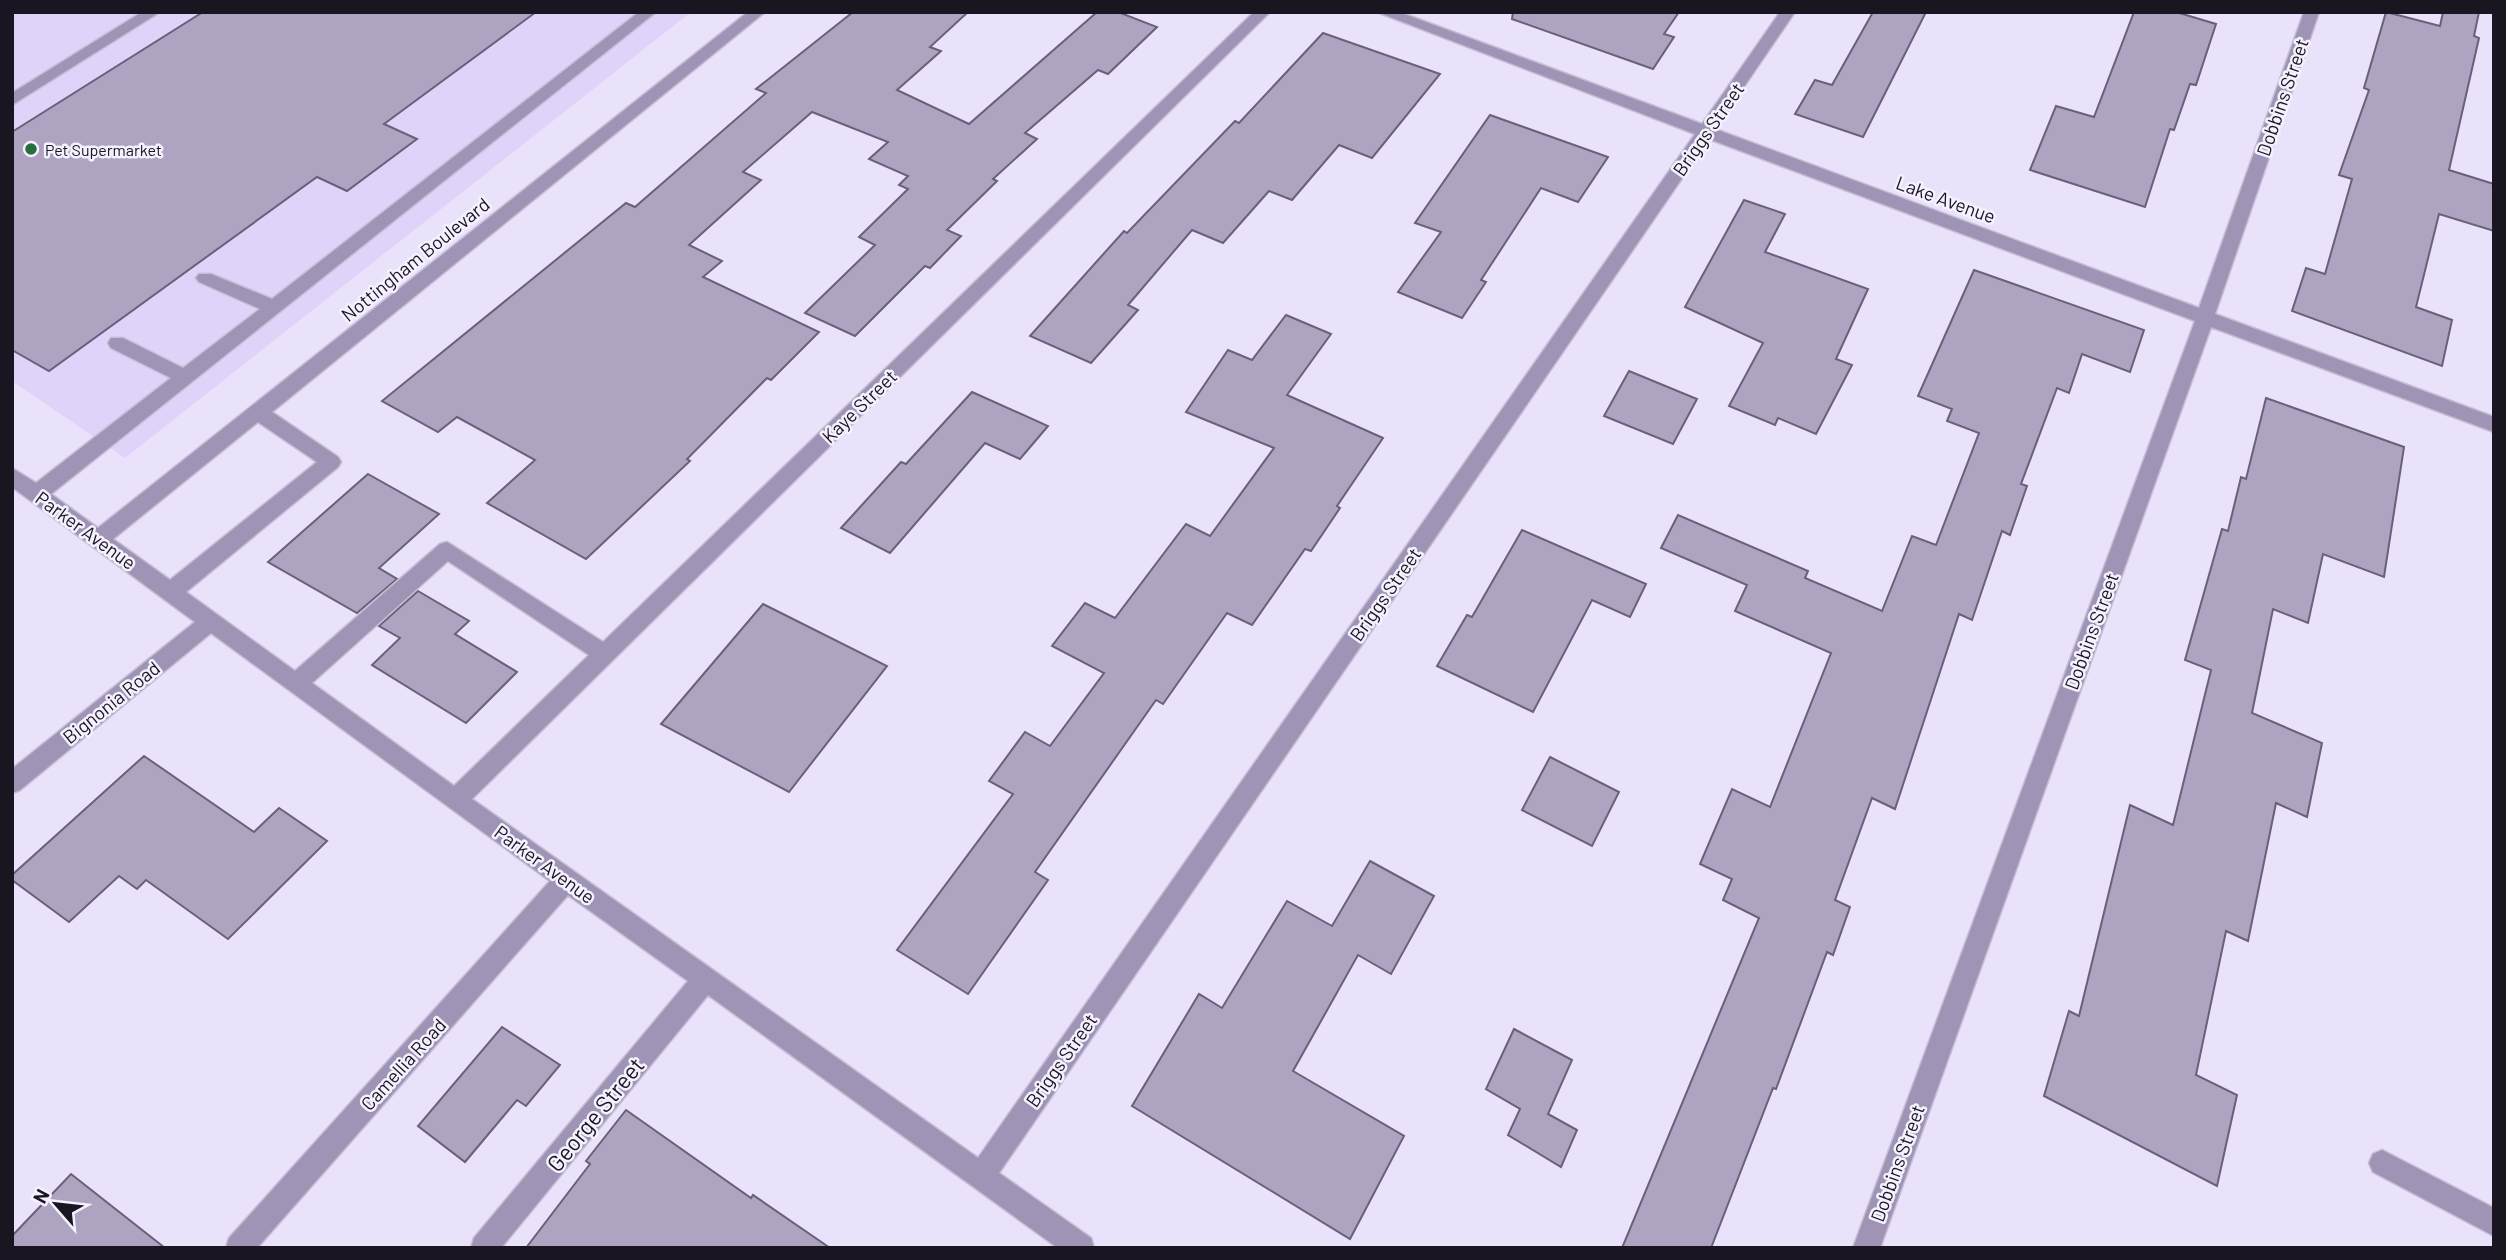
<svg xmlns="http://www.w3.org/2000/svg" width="2506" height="1260" viewBox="0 0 2506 1260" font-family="Barlow,sans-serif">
  <rect width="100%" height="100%" fill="#eae2fa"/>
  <path fill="#e0d3f9" d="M12,12H691L125,458L12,381Z"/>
  <g fill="#aea4c1" stroke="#69607a" stroke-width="2">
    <path d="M203,12H536L384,124L417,139L347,191L317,177L49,371L12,350V132Z"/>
    <path d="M853,12H968L930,47L941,51L897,90L969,124L1097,12H1118L1157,27L1108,74L1098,70L1025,133L1037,139L993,179L997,181L947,230L961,236L930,268L925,266L855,336L805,313L875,245L859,237L908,189L899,185L908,176L869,159L888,142L812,112L743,172L761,180L689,245L722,261L703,277L819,332L771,380L767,378L687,459L690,461L586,559L487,503L535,460L457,417L438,432L382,401L626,203L635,207L766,93L756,89Z"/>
    <path d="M1513,12H1679L1664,34L1674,37L1653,69L1512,19Z"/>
    <path d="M1873,12H1926L1863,137L1795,114L1815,80L1832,85Z"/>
    <path d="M2134,12H2176L2216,24L2196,85L2190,84L2174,130L2170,129L2145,207L2030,170L2056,106L2094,117Z"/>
    <path d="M2386,12L2440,26L2443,12H2479L2474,36L2479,38L2449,170L2494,184V231L2439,214L2416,307L2452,320L2442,366L2292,311L2306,268L2325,274L2352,179L2339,175L2369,90L2364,88Z"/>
    <path d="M1323,33L1440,74L1372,158L1339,145L1292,200L1269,191L1223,243L1192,230L1128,305L1138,310L1091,363L1030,336L1124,231L1127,233L1235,121L1239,123Z"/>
    <path d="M1490,115L1608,157L1578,202L1541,188L1481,280L1486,282L1462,318L1398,292L1441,232L1415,223Z"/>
    <path d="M1744,200L1785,214L1765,252L1868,289L1836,359L1852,365L1816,434L1778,418L1775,425L1729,406L1763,343L1685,307Z"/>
    <path d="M1974,270L2144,330L2130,372L2082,354L2069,393L2057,388L2021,484L2027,486L2010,535L2002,531L1972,620L1959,614L1895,809L1872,798L1835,900L1850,907L1833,955L1827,952L1776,1089L1773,1088L1711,1248H1622L1759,918L1723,900L1732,879L1700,864L1732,789L1770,807L1831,653L1735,611L1747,585L1661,548L1678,515L1808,571L1805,578L1882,611L1912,536L1936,545L1979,433L1947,421L1952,409L1918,396Z"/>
    <path d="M1286,315L1331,334L1287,395L1383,438L1337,506L1340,508L1311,551L1305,549L1252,625L1227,613L1163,704L1156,700L1035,872L1048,880L968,994L897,950L1013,794L989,781L1025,732L1050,746L1104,673L1052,646L1085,603L1115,618L1186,524L1210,536L1274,448L1186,412L1228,350L1252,360Z"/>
    <path d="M1629,371L1697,399L1673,444L1604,416Z"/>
    <path d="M972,392L1048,426L1020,459L985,443L890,553L841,528L901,462L906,464Z"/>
    <path d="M2266,398L2404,447L2384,577L2323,554L2308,623L2273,609L2252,713L2322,743L2307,817L2276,803L2248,941L2226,931L2196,1075L2237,1095L2217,1186L2044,1096L2069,1011L2079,1016L2130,805L2173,825L2211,670L2185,660L2222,529L2228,531L2241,477L2246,479Z"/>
    <path d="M368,474L439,514L379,568L397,579L357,613L268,562Z"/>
    <path d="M1522,530L1646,584L1630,617L1592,600L1533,712L1437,666L1467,615L1472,617Z"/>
    <path d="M418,591L469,621L455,634L517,672L466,723L372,665L400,638L379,626Z"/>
    <path d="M763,604L887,666L789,792L661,724Z"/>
    <path d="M144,756L254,832L279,808L327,841L228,939L146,880L137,889L119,876L69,922L12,880V875Z"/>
    <path d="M1550,757L1619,792L1592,846L1522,810Z"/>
    <path d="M1370,861L1434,896L1391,974L1358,955L1293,1071L1404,1136L1350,1239L1132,1106L1199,994L1222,1008L1287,901L1332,926Z"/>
    <path d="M502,1027L560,1065L526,1106L517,1100L465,1162L418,1126Z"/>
    <path d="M1514,1029L1572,1060L1548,1114L1577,1130L1561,1167L1508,1135L1520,1109L1486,1089Z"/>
    <path d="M626,1110L751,1198L753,1195L830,1248H526L590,1164L586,1161Z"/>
    <path d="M71,1174L165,1248H12V1236Z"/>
  </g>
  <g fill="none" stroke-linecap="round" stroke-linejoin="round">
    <g stroke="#c5bdd3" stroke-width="3">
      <g id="minor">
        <path d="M142,12H160L12,105V93Z"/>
        <path d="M639,12H656L51,494L98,528L748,12H765L272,412L338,457L341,462L338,467L186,592L295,671L440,544L447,542L603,642L1254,12H1270L472,799L978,1158L1695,134L1377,12H1399L1702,124L1780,12H1795L1715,129L2199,308L2304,12H2319L2215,314L2494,417V432L2211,327L1880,1248H1853L2195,321L1709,139L999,1173L1091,1238L1094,1248H1058L708,995L501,1248H471L474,1238L688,981L568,895L257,1248H226L229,1238L550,881L211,633L20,790L12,793V769L195,622L12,487V468L36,483L171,378L111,348L108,343L111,338H123L183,368L260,309L199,282L196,278L199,274H211L272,299ZM258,422L317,462L170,580L113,539ZM448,561L589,655L454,786L312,683Z"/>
        <path d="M2382,1150L2494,1208V1236L2373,1172L2369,1163L2373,1154Z"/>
      </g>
    </g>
    <use href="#minor" fill="#a094b6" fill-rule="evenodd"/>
  </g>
  <circle fill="#26703e" stroke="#f5f1fe" stroke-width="2.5" cx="31" cy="149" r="7"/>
  <g text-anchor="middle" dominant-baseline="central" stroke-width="5" stroke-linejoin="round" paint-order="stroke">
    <g font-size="16" fill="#1a1621" stroke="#f5f1fe" text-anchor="start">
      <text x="45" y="149">Pet Supermarket</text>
    </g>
    <g font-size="19" fill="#1a1621" stroke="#f5f1fe">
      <text transform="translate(2282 97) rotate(-71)">Dobbins Street</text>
      <text transform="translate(1708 129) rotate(-55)">Briggs Street</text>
      <text transform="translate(1946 199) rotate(20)">Lake Avenue</text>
      <text transform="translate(415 259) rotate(-39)">Nottingham Boulevard</text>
      <text transform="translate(859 406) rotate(-44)">Kaye Street</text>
      <text transform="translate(86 530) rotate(36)">Parker Avenue</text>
      <text transform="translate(1385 594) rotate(-55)">Briggs Street</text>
      <text transform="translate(2091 631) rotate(-70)">Dobbins Street</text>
      <text transform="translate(111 702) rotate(-39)">Bignonia Road</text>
      <text transform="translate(545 864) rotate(36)">Parker Avenue</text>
      <text transform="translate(1061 1060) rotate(-55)">Briggs Street</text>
      <text transform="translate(403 1064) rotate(-48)">Camellia Road</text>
      <text transform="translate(1897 1163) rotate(-70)">Dobbins Street</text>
    </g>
    <g font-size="23" fill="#1a1621" stroke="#f5f1fe">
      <text transform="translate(595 1114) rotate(-51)">George Street</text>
    </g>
  </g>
  <rect width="2506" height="1260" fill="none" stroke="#1a1621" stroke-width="28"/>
  <g transform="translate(56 1204) rotate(298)" stroke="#f5f1fe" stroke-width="5" paint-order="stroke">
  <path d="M0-5L12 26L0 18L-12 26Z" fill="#1a1621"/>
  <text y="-10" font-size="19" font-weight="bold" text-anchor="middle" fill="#1a1621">N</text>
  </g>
</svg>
